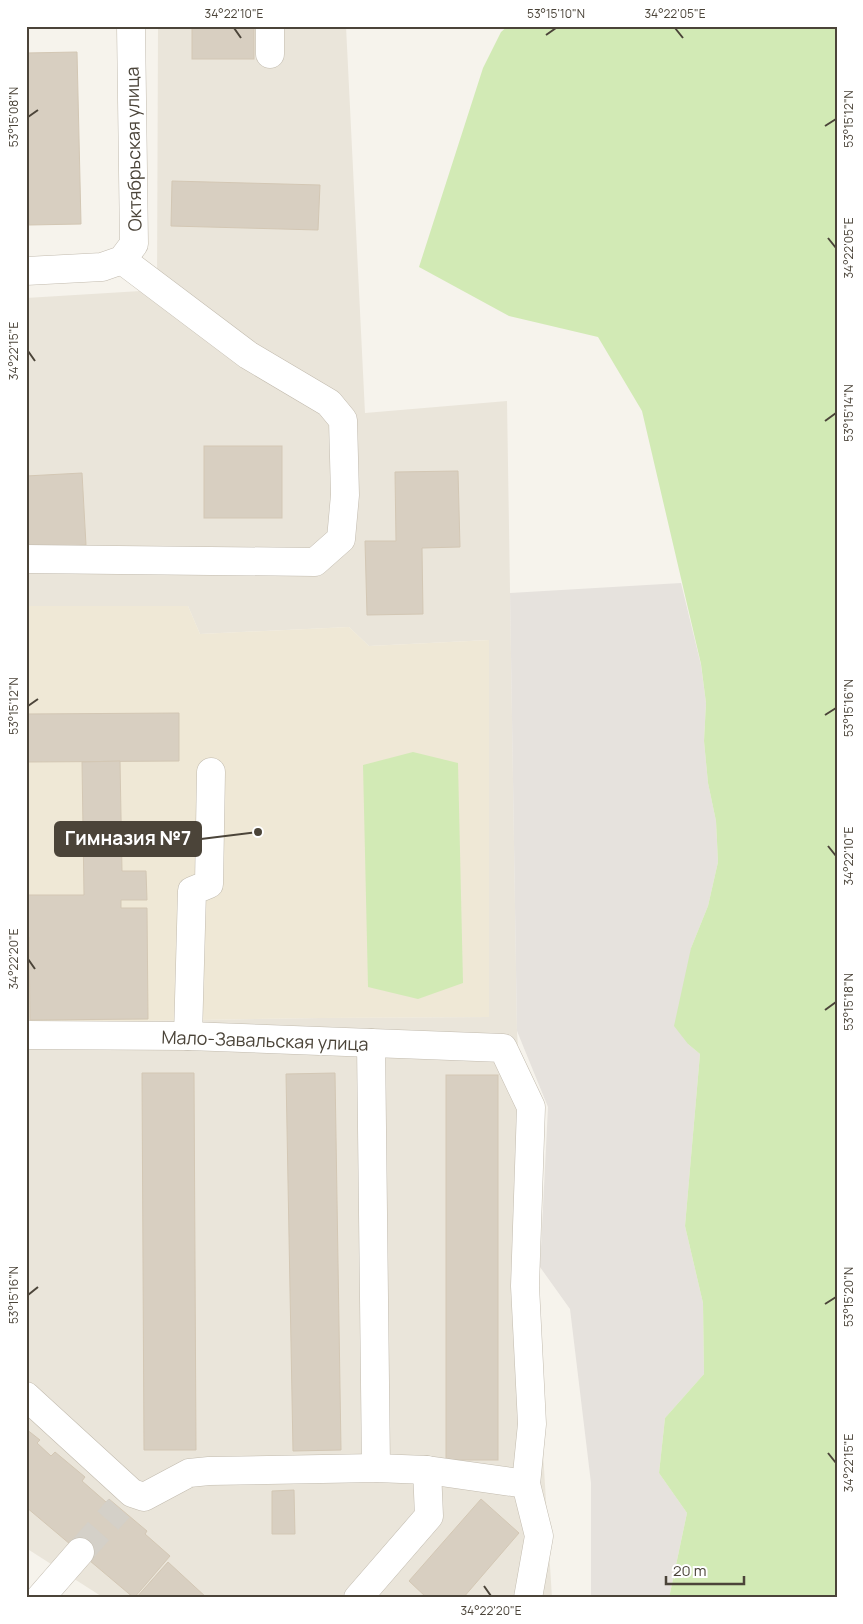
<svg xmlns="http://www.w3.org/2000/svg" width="863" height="1624" viewBox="0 0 863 1624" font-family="Manrope,sans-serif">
  <rect width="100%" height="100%" fill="#f6f3ec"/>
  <path fill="#eae5da" d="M158,26H346L365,413L507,401L517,1031L552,1598H104L26,1548V1023L320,1018L489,1017V640L369,646L349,627L200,634L188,606H26V298L157,290Z"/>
  <path fill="#e6e2dd" d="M681,583L701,665L706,703L704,741L708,783L716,821L718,862L708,906L691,948L688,1044L700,1054L685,1226L703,1303L704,1374L665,1418L659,1473L687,1513L669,1598H591V1483L570,1309L540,1267L548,1107L517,1031L510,593Z"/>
  <path fill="#efe8d6" d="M26,606H188L200,634L349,627L369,646L489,640V1017L320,1018L26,1023Z"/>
  <g fill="#d2eab5">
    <path d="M508,26H837V1598H669L687,1513L659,1473L665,1418L704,1374L703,1303L685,1226L700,1054L688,1044L674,1026L691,948L708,906L718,862L716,821L708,783L704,741L706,703L701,664L642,411L598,337L509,316L419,267L483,68L501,32Z"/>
    <path d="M413,752L458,763L463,983L418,999L368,987L363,765Z"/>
  </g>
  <g fill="#d8cfc1" stroke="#d3c7b4">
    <rect x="192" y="26" width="62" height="33"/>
    <path d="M77,52L81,224L29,225L26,53Z"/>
    <path d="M172,181L320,185L318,230L171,226Z"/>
    <rect x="204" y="446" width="78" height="72"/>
    <path d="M458,471L460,547L422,548L423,614L367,615L365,541H396L395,472Z"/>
    <path d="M82,473L86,545L26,548V476Z"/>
    <path d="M179,713V761L26,762V714Z"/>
    <path d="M120,761L122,871H146L147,900H121V908H147L148,1019L30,1020L29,937H26V895H84L82,762Z"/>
    <path d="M142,1073H194L196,1450H144Z"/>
    <path d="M335,1073L341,1450L293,1451L286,1074Z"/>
    <rect x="446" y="1075" width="52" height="385"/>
    <path d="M26,1429L40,1440L37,1443L51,1456L55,1452L85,1477L82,1481L106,1502L109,1499L147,1531L145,1534L170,1556L134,1598L26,1507Z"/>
    <path d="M294,1490L295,1534H272V1491Z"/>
    <path d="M481,1499L519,1533L463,1598H427L409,1581Z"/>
    <path d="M168,1562L207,1598H136Z"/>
  </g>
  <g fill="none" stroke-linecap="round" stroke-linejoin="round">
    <path stroke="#d4d0c8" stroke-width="28" stroke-dasharray="28 14" stroke-linecap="butt" d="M80,1552L119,1508"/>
    <g stroke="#c2bbae" stroke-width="29">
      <g id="minor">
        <path d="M270,54V26"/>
        <path d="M26,271L102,267L122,260L134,244L131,26"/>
        <path d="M26,559L315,562L341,539L345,495L343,420L329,403L248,355L122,260"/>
        <path d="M26,1035L188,1036L503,1048L531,1107L525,1286L532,1424L526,1484"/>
        <path d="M188,1036L192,891L209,884L211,772"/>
        <path d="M371,1043L376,1468"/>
        <path d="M26,1396L132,1493L144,1497L189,1473L209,1471L376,1468L427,1470L526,1484L539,1536L528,1598"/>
        <path d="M40,1598L80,1552"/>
        <path d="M358,1598L429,1516L427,1470"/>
      </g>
    </g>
    <use href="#minor" stroke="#fff" stroke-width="28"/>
  </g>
  <path fill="none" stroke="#4b4439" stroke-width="2" d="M234,28L241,38M675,28L683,38M546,35L556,28M28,117L38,110M825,126L836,119M828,238L836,248M28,351L35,361M825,421L836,413M28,706L38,699M825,715L836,708M828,846L836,856M28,959L35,969M825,1010L836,1002M28,1295L38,1287M825,1304L836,1297M828,1453L836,1463M484,1586L491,1596"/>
  <g text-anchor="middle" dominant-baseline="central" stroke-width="4" stroke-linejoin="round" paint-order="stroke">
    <g font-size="18" fill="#4b4439" stroke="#fff">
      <text transform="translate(133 149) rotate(-91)">Октябрьская улица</text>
      <text transform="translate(265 1040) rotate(2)">Мало-Завальская улица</text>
    </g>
  </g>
  <path fill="none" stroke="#4b4439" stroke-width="2" d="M258 832L201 839"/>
  <circle fill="#4b4439" stroke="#fff" stroke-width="2" cx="258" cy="832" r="5"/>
  <rect fill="#4b4439" stroke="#4b4439" stroke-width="2" x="55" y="822" width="146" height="34" rx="5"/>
  <g font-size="19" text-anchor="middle" font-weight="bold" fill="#fff">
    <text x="128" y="845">Гимназия №7</text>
  </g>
  <rect width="863" height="1624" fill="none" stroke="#ffffff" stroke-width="55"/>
  <path d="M666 1576v8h78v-8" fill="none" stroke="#4b4439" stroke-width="2.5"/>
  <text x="673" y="1576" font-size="15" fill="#4b4439" stroke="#ffffff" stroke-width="4" paint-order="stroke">20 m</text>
  <rect x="28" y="28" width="808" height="1568" fill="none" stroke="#4b4439" stroke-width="2"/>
  <g font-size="12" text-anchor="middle" fill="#4b4439">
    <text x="234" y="18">34°22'10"E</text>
    <text x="556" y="18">53°15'10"N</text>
    <text x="675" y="18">34°22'05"E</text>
    <text transform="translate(14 117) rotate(-90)" y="4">53°15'08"N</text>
    <text transform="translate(849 119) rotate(-90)" y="4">53°15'12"N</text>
    <text transform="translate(849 248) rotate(-90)" y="4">34°22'05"E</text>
    <text transform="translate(14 351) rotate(-90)" y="4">34°22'15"E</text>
    <text transform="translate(849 413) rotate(-90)" y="4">53°15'14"N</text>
    <text transform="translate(14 706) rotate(-90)" y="4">53°15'12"N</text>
    <text transform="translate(849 708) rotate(-90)" y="4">53°15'16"N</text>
    <text transform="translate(849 856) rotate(-90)" y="4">34°22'10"E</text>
    <text transform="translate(14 959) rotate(-90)" y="4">34°22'20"E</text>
    <text transform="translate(849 1002) rotate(-90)" y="4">53°15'18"N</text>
    <text transform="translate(14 1295) rotate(-90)" y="4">53°15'16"N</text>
    <text transform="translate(849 1297) rotate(-90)" y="4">53°15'20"N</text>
    <text transform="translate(849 1463) rotate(-90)" y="4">34°22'15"E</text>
    <text x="491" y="1615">34°22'20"E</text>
  </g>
</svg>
